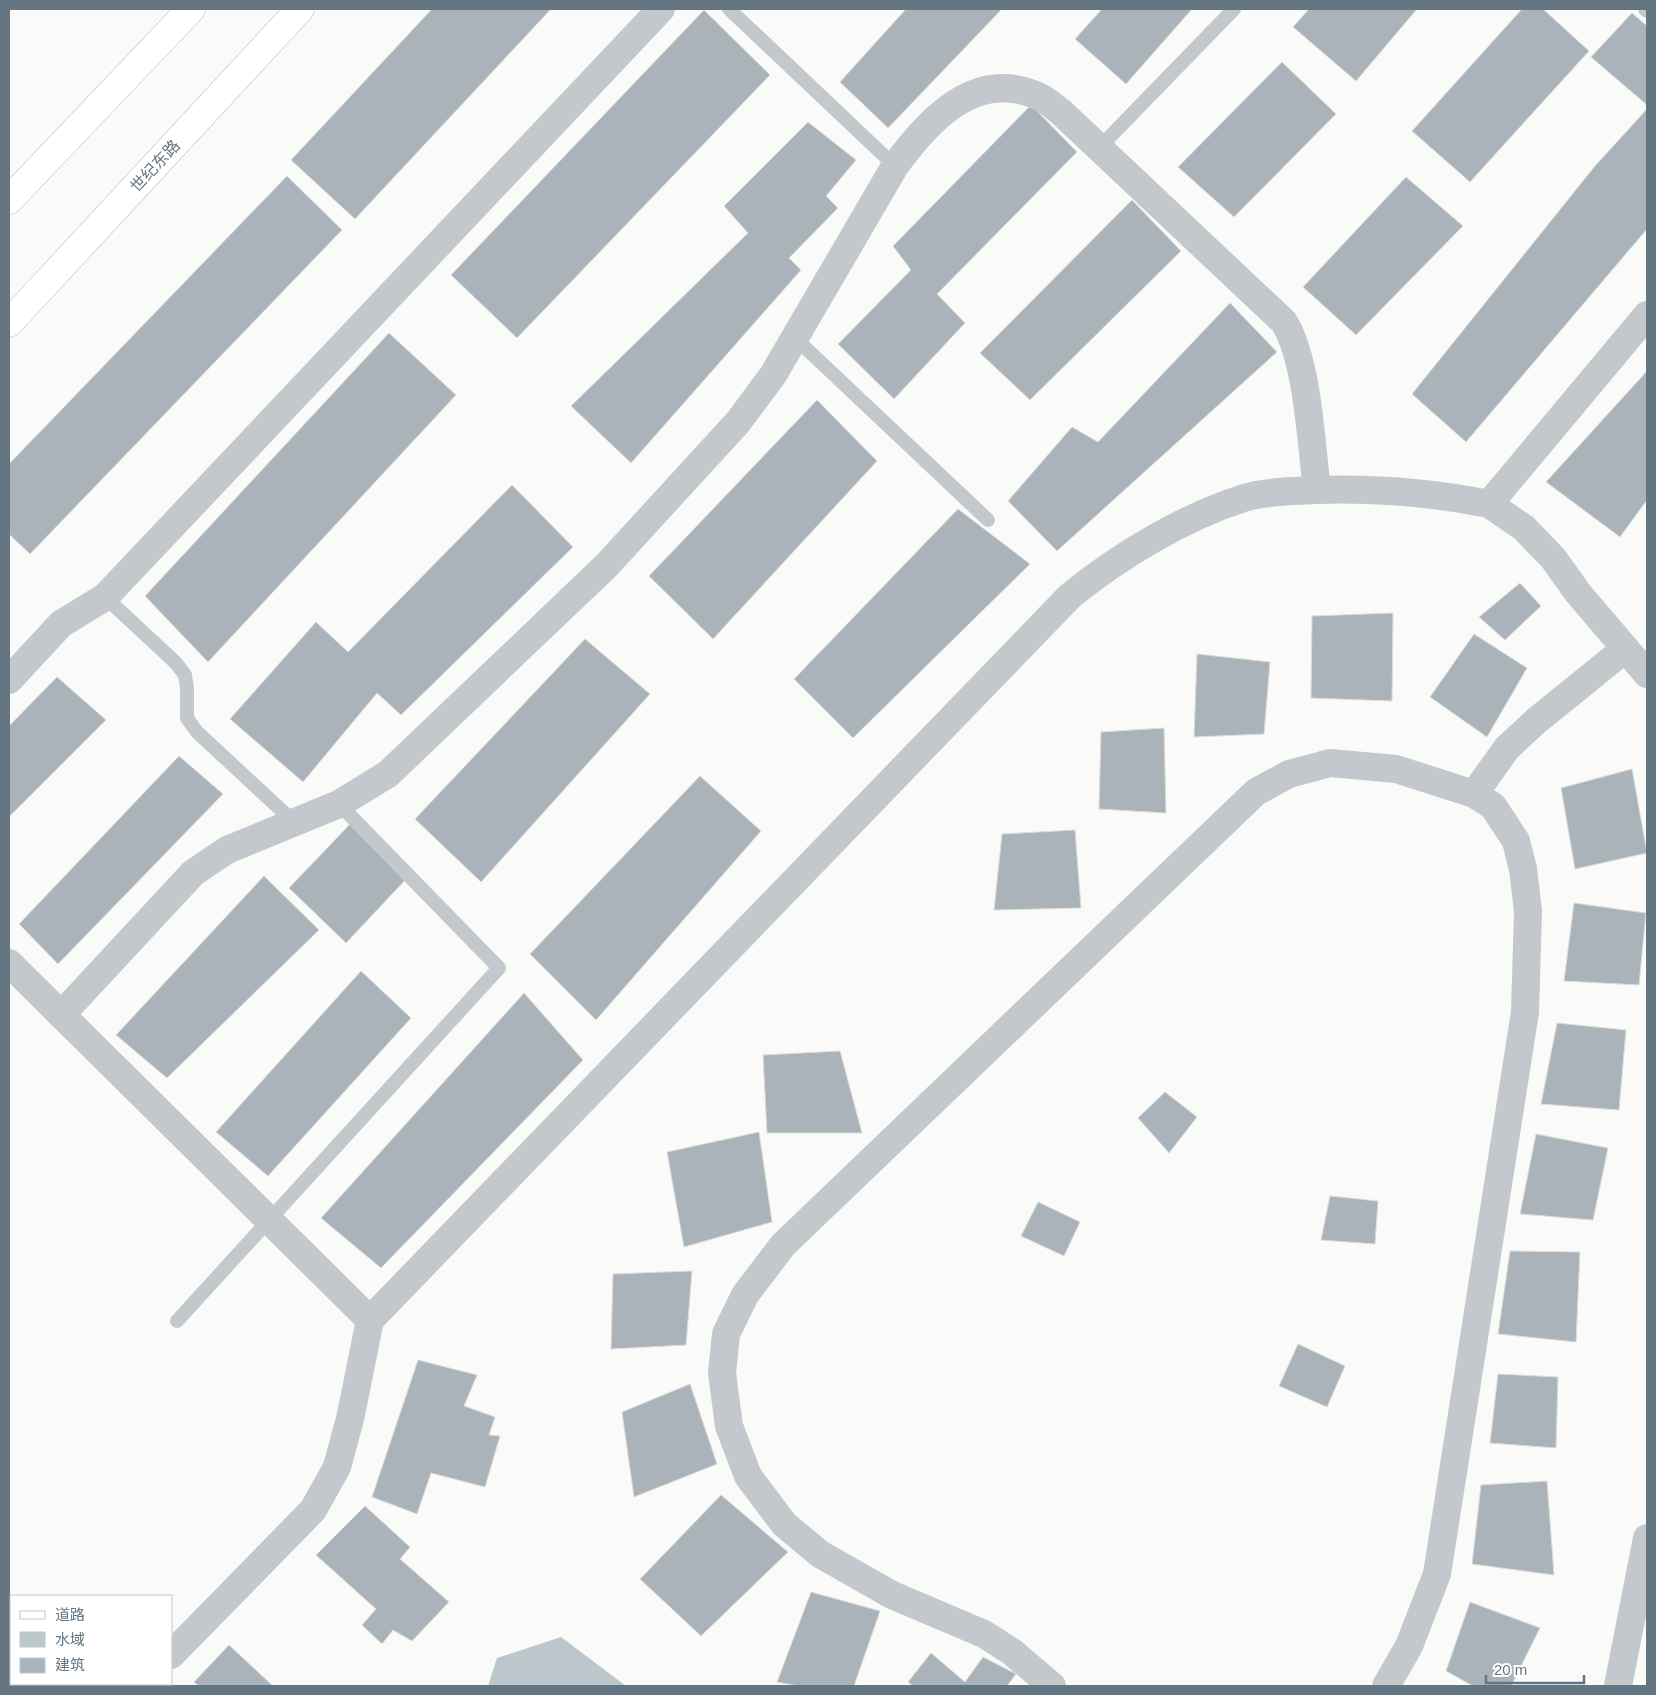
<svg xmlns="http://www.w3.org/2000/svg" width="1656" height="1695" viewBox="0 0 1656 1695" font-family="Arial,'Noto Sans SC',sans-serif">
  <rect width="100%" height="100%" fill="#fafaf8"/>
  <path fill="#bbc7cb" d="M561,1637L626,1686H488L497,1658Z"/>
  <g fill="#aab3b9" stroke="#dcdcda">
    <path d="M432,9H551L355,219L291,160Z"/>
    <path d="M906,9H1002L888,128L840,82Z"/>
    <path d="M1102,9H1192L1126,84L1075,39Z"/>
    <path d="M1309,9H1417L1356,81L1293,27Z"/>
    <path d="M1522,9H1543L1589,51L1470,182L1412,131Z"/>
    <path d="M704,10L770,75L517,338L451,275Z"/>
    <path d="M1632,13L1647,26V105L1591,57Z"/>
    <path d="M1282,62L1336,114L1234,217L1178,167Z"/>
    <path d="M1031,105L1077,152L937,294L965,323L894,399L838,344L911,270L893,246Z"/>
    <path d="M1647,109V229L1466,442L1412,394L1595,166Z"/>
    <path d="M808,122L856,160L826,196L838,208L789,258L801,270L631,463L571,406L748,233L724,206Z"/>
    <path d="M287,176L342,230L30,554L9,534V464Z"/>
    <path d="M1406,177L1463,226L1356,335L1303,287Z"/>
    <path d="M1132,200L1181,251L1030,400L980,353Z"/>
    <path d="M1230,303L1277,352L1057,551L1008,501L1072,427L1098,442Z"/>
    <path d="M389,333L456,395L208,662L145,596Z"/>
    <path d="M1647,371V500L1620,537L1546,482Z"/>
    <path d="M817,400L877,461L713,639L649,576Z"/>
    <path d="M512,485L573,547L401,715L377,693L303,782L230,719L316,622L348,652Z"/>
    <path d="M958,509L1030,564L853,738L794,679Z"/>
    <path d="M1520,583L1541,606L1505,640L1479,617Z"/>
    <path d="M1393,613L1392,701L1311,698L1312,616Z"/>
    <path d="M1474,634L1527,668L1487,737L1430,697Z"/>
    <path d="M585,639L650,694L481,882L415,819Z"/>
    <path d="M1197,654L1270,662L1264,734L1194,737Z"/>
    <path d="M57,677L106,720L9,817V726Z"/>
    <path d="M1164,728L1166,813L1099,809L1101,732Z"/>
    <path d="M179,756L223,794L58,964L19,924Z"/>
    <path d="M1632,769L1647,853L1575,869L1561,788Z"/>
    <path d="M700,776L761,831L596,1020L530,954Z"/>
    <path d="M354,820L409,876L346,943L289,888Z"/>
    <path d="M1075,830L1081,908L994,910L1002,834Z"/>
    <path d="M264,876L319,930L167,1078L116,1035Z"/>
    <path d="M1574,903L1646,913L1639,985L1564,981Z"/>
    <path d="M361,971L411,1018L268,1176L216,1132Z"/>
    <path d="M524,993L583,1060L381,1268L321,1218Z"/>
    <path d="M1557,1023L1626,1030L1619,1110L1541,1104Z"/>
    <path d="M840,1051L862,1133H767L763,1055Z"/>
    <path d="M1165,1092L1197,1117L1169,1153L1138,1118Z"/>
    <path d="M759,1132L772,1222L684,1247L667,1152Z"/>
    <path d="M1536,1134L1608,1148L1593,1220L1520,1214Z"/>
    <path d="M1330,1196L1378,1201L1375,1244L1321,1240Z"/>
    <path d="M1038,1202L1080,1222L1064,1256L1021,1236Z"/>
    <path d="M1510,1251L1580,1252L1576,1342L1498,1334Z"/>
    <path d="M692,1271L686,1345L611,1349L613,1274Z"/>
    <path d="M1298,1344L1345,1366L1327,1407L1279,1386Z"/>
    <path d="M418,1360L477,1375L464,1406L495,1417L489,1435L500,1436L485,1487L431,1473L417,1514L372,1497Z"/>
    <path d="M1498,1374L1558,1377L1556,1448L1490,1443Z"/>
    <path d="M690,1384L717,1464L634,1497L622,1412Z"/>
    <path d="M1547,1481L1554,1575L1472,1564L1481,1485Z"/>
    <path d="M721,1495L788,1552L701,1636L640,1579Z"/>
    <path d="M365,1506L410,1547L400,1559L449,1602L412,1641L393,1630L382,1644L362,1625L376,1609L316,1555Z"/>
    <path d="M811,1592L880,1611L854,1686H798L777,1682Z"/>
    <path d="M1470,1602L1540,1628L1511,1686H1473L1446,1671Z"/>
    <path d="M229,1645L273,1686H199L194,1682Z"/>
    <path d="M931,1653L965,1682L983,1657L1016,1674L1007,1686H913L908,1682Z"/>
  </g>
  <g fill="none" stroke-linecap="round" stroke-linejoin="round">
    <g stroke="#b5babe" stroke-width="29">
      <g id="primary">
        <path d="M9,200L191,9"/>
        <path d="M9,323L300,9"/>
      </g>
    </g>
    <g stroke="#c3c8cc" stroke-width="14">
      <path d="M729,9L895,166"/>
      <path d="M1645,9L1647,11"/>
      <path d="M1099,148L1234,9"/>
      <path d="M795,338L988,520"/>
      <path d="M105,597L176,663L185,675L187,688V718L197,732L293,821"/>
      <path d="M177,1321L499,968L339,804"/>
    </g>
    <g stroke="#c3c8cc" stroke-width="28">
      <path d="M1489,504L1524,528L1553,558L1578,593L1647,674"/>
      <path d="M9,680L61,624L105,597L661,9"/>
      <path d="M1474,794L1507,748L1536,721L1625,649"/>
      <path d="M9,963L370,1320"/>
      <path d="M61,1015L193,873L227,850L339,804L388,774L607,565L738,422L773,375L895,166C929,119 977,67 1040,97C1047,100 1054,107 1061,112L1284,322C1308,361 1311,443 1317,490"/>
      <path d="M171,1655L313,1510L337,1467L350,1419L370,1320L1070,596C1119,556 1184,517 1244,498C1259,493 1277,492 1293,491C1358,487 1425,491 1489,504L1647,315"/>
      <path d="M141,1686L144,1684"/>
      <path d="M1052,1686L1012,1652L984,1634L892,1595L820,1554L784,1524L748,1476L729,1426L722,1373L726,1334L745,1295L783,1245L1256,792L1289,774L1330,763L1396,769L1474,794L1493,806L1516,841L1523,869L1528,911L1525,1012L1437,1574L1409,1646L1386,1686"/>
      <path d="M1618,1686L1647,1538"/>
    </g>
    <use href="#primary" stroke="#fff" stroke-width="28"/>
  </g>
  <g text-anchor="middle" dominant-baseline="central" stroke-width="5" stroke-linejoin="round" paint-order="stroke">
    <g font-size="16" fill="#657683" stroke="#fff">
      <text transform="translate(155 166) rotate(-47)">世纪东路</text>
    </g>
  </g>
  <rect width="1656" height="1695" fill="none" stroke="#657683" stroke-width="20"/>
  <rect x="10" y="1595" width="162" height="90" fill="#ffffff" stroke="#c1c8cd"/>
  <rect x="20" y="1611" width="25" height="8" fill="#ffffff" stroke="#c1c8cd"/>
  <text x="55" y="1620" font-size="15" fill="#657683">道路</text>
  <rect x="20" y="1632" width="25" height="15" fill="#bbc7cb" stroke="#c1c8cd"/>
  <text x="55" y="1645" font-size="15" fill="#657683">水域</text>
  <rect x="20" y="1658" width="25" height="15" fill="#aab3b9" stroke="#c1c8cd"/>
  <text x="55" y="1670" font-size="15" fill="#657683">建筑</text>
  <path d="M1486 1675v8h98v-8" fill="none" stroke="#657683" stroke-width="2.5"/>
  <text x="1494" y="1675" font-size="15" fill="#657683" stroke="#ffffff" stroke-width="4" paint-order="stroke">20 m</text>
</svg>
